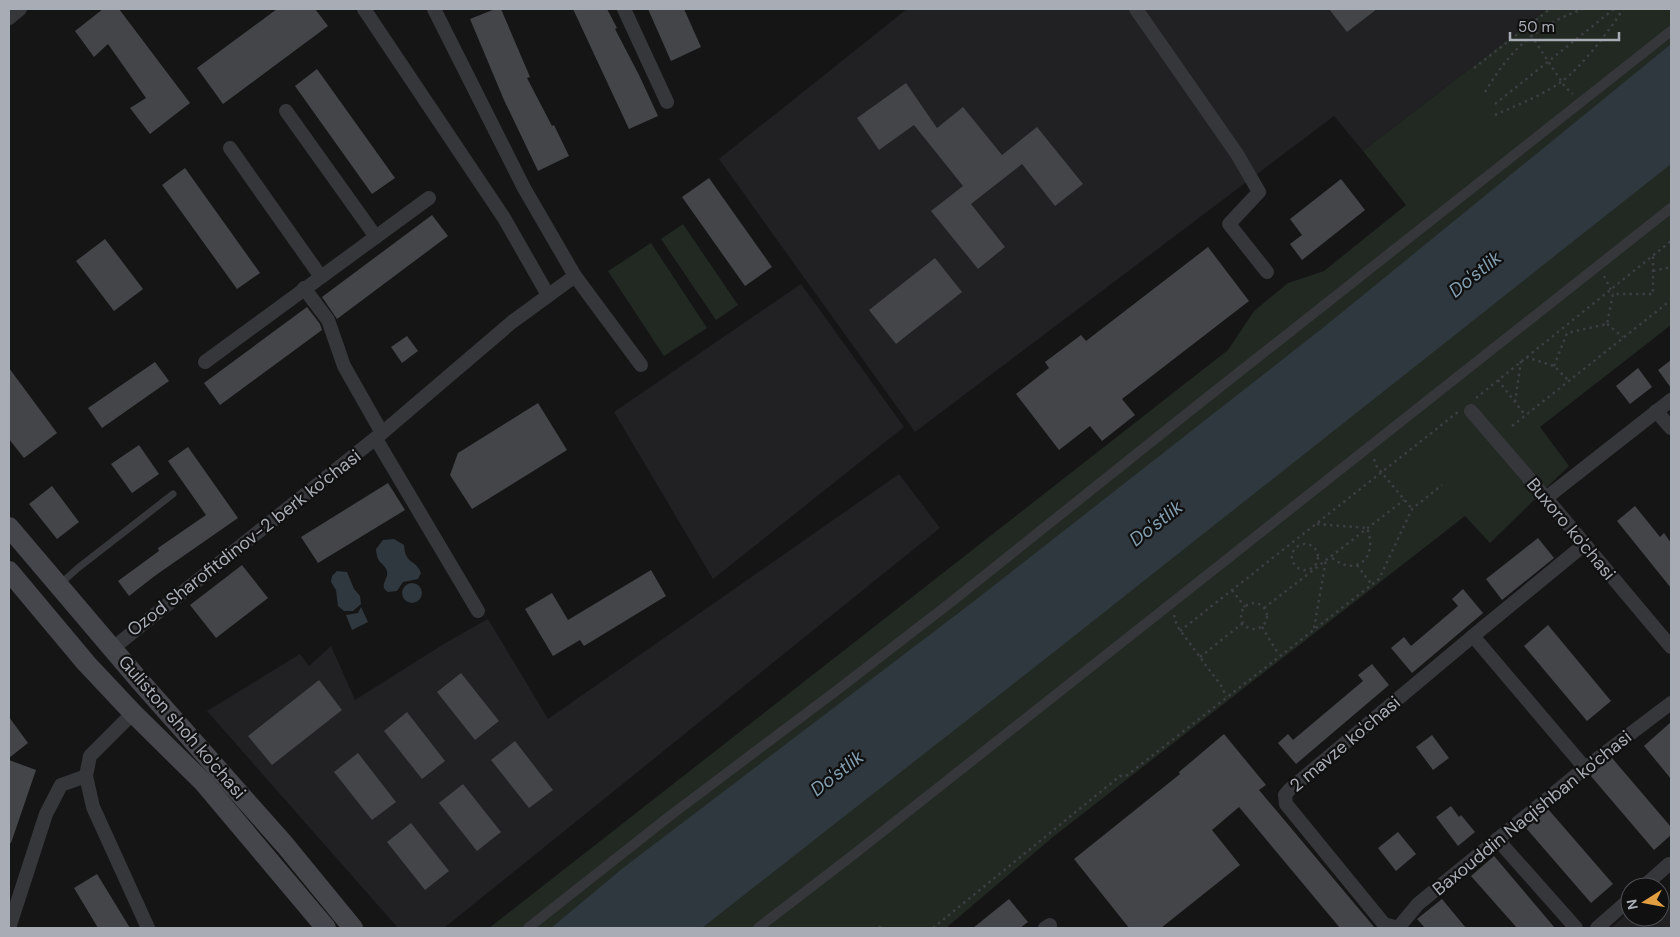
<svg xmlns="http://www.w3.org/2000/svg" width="1680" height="937" viewBox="0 0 1680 937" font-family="'DM Sans',sans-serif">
  <rect width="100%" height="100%" fill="#151516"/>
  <g fill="#212123">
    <path d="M907,9H1547L1363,151L1334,116L915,432L719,159Z"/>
    <path d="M801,284L904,427L713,579L614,412Z"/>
    <path d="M899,474L940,528L444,928H398L207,711L300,654L309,666L331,646L355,700L447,642L488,619L548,719Z"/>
    <path d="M1660,896L1671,907V928H1611L1630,911V917H1660Z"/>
  </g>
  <g fill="#212922">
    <path d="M1547,9H1671V325L1540,427L1569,466L1490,543L1465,516L1053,837L946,928H489L1228,350L1254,311L1288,283L1324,271L1406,205L1363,151Z"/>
    <path d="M683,224L738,305L716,320L661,239Z"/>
    <path d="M651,243L707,328L664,356L608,271Z"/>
  </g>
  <g fill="#2f383e">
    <path d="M1671,44V164L1059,648L702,928H551L623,868L969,605L1324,327Z"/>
    <path d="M394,539L404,545C405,565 416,559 421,573L418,579L403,582L397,591L388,592C378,586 389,579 387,571C384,562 377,565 376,549L383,540Z"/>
    <path d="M337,571L347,572L354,589L360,596L361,604L353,611H344L338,606L336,590L331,582L332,576Z"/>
    <circle cx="412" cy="593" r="10"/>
    <path d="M361,607L368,622L352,630L346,615L358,613Z"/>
  </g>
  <g fill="#444549">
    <path d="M103,9H119L190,103L150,134L130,108L146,98L108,44L94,57L75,31Z"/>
    <path d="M277,9H315L328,26L223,104L197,68Z"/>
    <path d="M495,9H501L530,77L527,78L552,126L554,125L569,156L538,171L504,100L470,19Z"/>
    <path d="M573,9H607L617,28L615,29L639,75L658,116L629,129Z"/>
    <path d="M648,9H684L701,47L671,61Z"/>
    <path d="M1329,9H1377L1347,32Z"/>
    <path d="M317,69L395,178L372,194L295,86Z"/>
    <path d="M906,83L937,128L963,107L1002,155L1037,127L1083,184L1055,206L1022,164L971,204L1005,247L978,269L931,211L963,186L914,125L879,150L857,118Z"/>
    <path d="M185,168L260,273L237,289L162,185Z"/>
    <path d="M709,178L772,267L745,286L682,197Z"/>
    <path d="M1341,179L1365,210L1302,260L1290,244L1302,235L1290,219Z"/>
    <path d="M432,215L448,236L337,319L322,297Z"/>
    <path d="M105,239L143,289L114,311L76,261Z"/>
    <path d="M1208,247L1249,301L1122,399L1135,415L1102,441L1090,426L1059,450L1016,394L1049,368L1045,362L1081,335L1086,341Z"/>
    <path d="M935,258L962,292L896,344L869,310Z"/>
    <path d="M307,307L320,324L322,330L220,405L204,383Z"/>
    <path d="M407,336L418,351L402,363L391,347Z"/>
    <path d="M1671,360V388L1658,370Z"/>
    <path d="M155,362L169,381L102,428L88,408Z"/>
    <path d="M9,368L57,433L24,458L9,439Z"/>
    <path d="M1638,368L1652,387L1630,404L1616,386Z"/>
    <path d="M538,403L567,450L472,509L450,475L458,453Z"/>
    <path d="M139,445L159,474L132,493L111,464Z"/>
    <path d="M188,447L238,518L156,575L129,596L118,581L159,551L158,548L206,515L168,461Z"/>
    <path d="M388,483L405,510L318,563L301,537Z"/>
    <path d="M52,486L79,522L57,539L29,504Z"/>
    <path d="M1635,506L1660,537L1664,533L1671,543V588L1617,521Z"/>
    <path d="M1538,538L1554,558L1502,600L1486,579Z"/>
    <path d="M242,565L268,598L216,638L190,605Z"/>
    <path d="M651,570L666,596L584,646L580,640L553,656L525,609L552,593L568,620Z"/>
    <path d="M1463,589L1483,613L1412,673L1391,648L1404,637L1411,646L1458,606L1452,599Z"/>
    <path d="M1548,625L1611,701L1587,721L1524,646Z"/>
    <path d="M1372,664L1389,685L1296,764L1278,743L1288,734L1293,740L1363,681L1358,675Z"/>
    <path d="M461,673L499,721L475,740L437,692Z"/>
    <path d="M319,680L342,710L272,765L248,736Z"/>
    <path d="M407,712L445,761L422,779L384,731Z"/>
    <path d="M9,717L28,743L9,758Z"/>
    <path d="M1671,722V779L1644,746Z"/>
    <path d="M1224,734L1266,785L1259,790L1375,928H1340L1239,807L1212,830L1240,865L1161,928H1129L1074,859L1180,774L1179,772Z"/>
    <path d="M1432,735L1449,758L1433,770L1416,747Z"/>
    <path d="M515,741L553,790L529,808L491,760Z"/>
    <path d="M358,753L396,802L372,820L334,772Z"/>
    <path d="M1612,758L1671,827V835L1654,850L1590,775Z"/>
    <path d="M9,760L36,770L11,843H9Z"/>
    <path d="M463,784L501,832L477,851L439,803Z"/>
    <path d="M1451,806L1459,817L1461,815L1475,832L1458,846L1436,817Z"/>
    <path d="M1548,809L1613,884L1591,903L1526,828Z"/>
    <path d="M411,823L449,871L425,890L387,842Z"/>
    <path d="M1398,832L1416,854L1396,871L1378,848Z"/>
    <path d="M1494,856L1555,928H1517L1471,876Z"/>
    <path d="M97,874L130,928H98L74,888Z"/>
    <path d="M1009,899L1028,922L1020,928H973Z"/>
    <path d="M1442,899L1466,928H1425L1417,919Z"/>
  </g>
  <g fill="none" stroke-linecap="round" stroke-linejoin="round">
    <g stroke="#3c3e42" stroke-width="2.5" stroke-dasharray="2.5 4" stroke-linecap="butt">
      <path d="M1531,35L1565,87L1573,94"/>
      <path d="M1474,68L1550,9"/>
      <path d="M1485,92C1510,50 1535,26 1583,9"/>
      <path d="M1495,104L1614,9"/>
      <path d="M1495,115C1517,105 1541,96 1561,82C1580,69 1611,29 1623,9"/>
      <path d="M1653,271L1671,267"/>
      <path d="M1604,276L1613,294"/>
      <path d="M1607,324L1623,337"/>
      <path d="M1526,357L1554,366L1569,381"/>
      <path d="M1554,366L1567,333L1607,324L1613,294H1653V255"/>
      <path d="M1498,380L1525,415"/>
      <path d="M1476,398L1671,241"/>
      <path d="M1515,402L1521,361"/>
      <path d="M1512,426L1671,300"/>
      <path d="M1374,459L1377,467L1412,509"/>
      <path d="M1317,524L1367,528C1379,558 1355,579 1330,556"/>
      <circle cx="1305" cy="557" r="13"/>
      <path d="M1357,565L1372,585"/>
      <path d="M1232,590L1245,607"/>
      <circle cx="1254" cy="616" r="13"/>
      <path d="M1264,608L1404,500"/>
      <path d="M1174,615L1177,626L1222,687L1226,697"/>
      <path d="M1262,627L1279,655"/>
      <path d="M1314,628L1326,560"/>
      <path d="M1180,631L1458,412"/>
      <path d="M1200,657L1243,623"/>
      <path d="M879,928L881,926"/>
      <path d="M933,928L1120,776H1126L1379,579L1412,509L1442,485"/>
    </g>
    <path stroke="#36373b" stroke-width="7" d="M59,585L78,568L173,494"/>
    <g stroke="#36373b" stroke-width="10">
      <path d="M528,928L671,815L836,691L950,603L1195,407L1671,31"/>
      <path d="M758,928L853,855L1671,208"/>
    </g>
    <g stroke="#36373b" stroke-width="14">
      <path d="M364,9L504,218L548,295"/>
      <path d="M624,9L667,102"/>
      <path d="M1136,9L1237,154L1259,192L1229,224L1267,272"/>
      <path d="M9,18L20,9"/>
      <path d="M286,111L376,237"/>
      <path d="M230,148L321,277"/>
      <path d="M575,276L641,365"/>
      <path d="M205,362L429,198"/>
      <path d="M1471,411L1546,498L1671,647"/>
      <path d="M1656,411L1671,428"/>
      <path d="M382,433L512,322L575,276L524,188L434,9"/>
      <path d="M376,439L478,611"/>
      <path d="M1546,498L1671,400"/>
      <path d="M1585,544L1473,636L1585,768"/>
      <path d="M113,648L382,433L344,366L328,320L304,288"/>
      <path d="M133,713L90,756L86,776L93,807L148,928"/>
      <path d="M1497,839L1576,928"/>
      <path d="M1643,887L1669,864L1671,866"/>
      <path d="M9,928L46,814L61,785L86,776"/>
      <path d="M1045,928L1050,925"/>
      <path d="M1398,928L1384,924L1286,804L1285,795L1290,789L1473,636"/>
      <path d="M1398,928L1418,904L1585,768L1671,703"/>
      <path d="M1597,928L1630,899"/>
    </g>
    <g stroke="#44464b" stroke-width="20">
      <path d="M9,527L139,680L285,845L353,928"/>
      <path d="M9,571L86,663L133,713L204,783L326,928"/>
    </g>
  </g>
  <g text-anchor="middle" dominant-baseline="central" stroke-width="4.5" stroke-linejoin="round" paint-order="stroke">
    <g font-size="18" fill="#a8adb5" stroke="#101011">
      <text transform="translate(1571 529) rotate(50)">Buxoro ko'chasi</text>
      <text transform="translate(244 543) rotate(-38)">Ozod Sharofitdinov-2 berk ko'chasi</text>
      <text transform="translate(182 727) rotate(49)">Guliston shoh ko'chasi</text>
      <text transform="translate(1345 744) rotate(-40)">2 mavze ko'chasi</text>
      <text transform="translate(1532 813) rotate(-39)">Baxouddin Naqishban ko'chasi</text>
    </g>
    <g font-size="19" font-style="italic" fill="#829dae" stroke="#101011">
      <text transform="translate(1475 274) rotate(-39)">Do'stlik</text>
      <text transform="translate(1156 523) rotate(-38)">Do'stlik</text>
      <text transform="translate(837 773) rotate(-38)">Do'stlik</text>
    </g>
  </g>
  <rect width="1680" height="937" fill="none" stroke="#a8adb5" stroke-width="20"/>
  <g transform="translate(1645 902) rotate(259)"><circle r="24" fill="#101011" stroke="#4d4f53"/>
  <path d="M0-4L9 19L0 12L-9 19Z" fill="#e29f41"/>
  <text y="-8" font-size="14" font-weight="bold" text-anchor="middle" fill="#a8adb5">N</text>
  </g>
  <path d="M1510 32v8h109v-8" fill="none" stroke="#a8adb5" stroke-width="2.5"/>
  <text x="1518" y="32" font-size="15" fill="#a8adb5" stroke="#101011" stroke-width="4" paint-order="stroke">50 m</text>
</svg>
